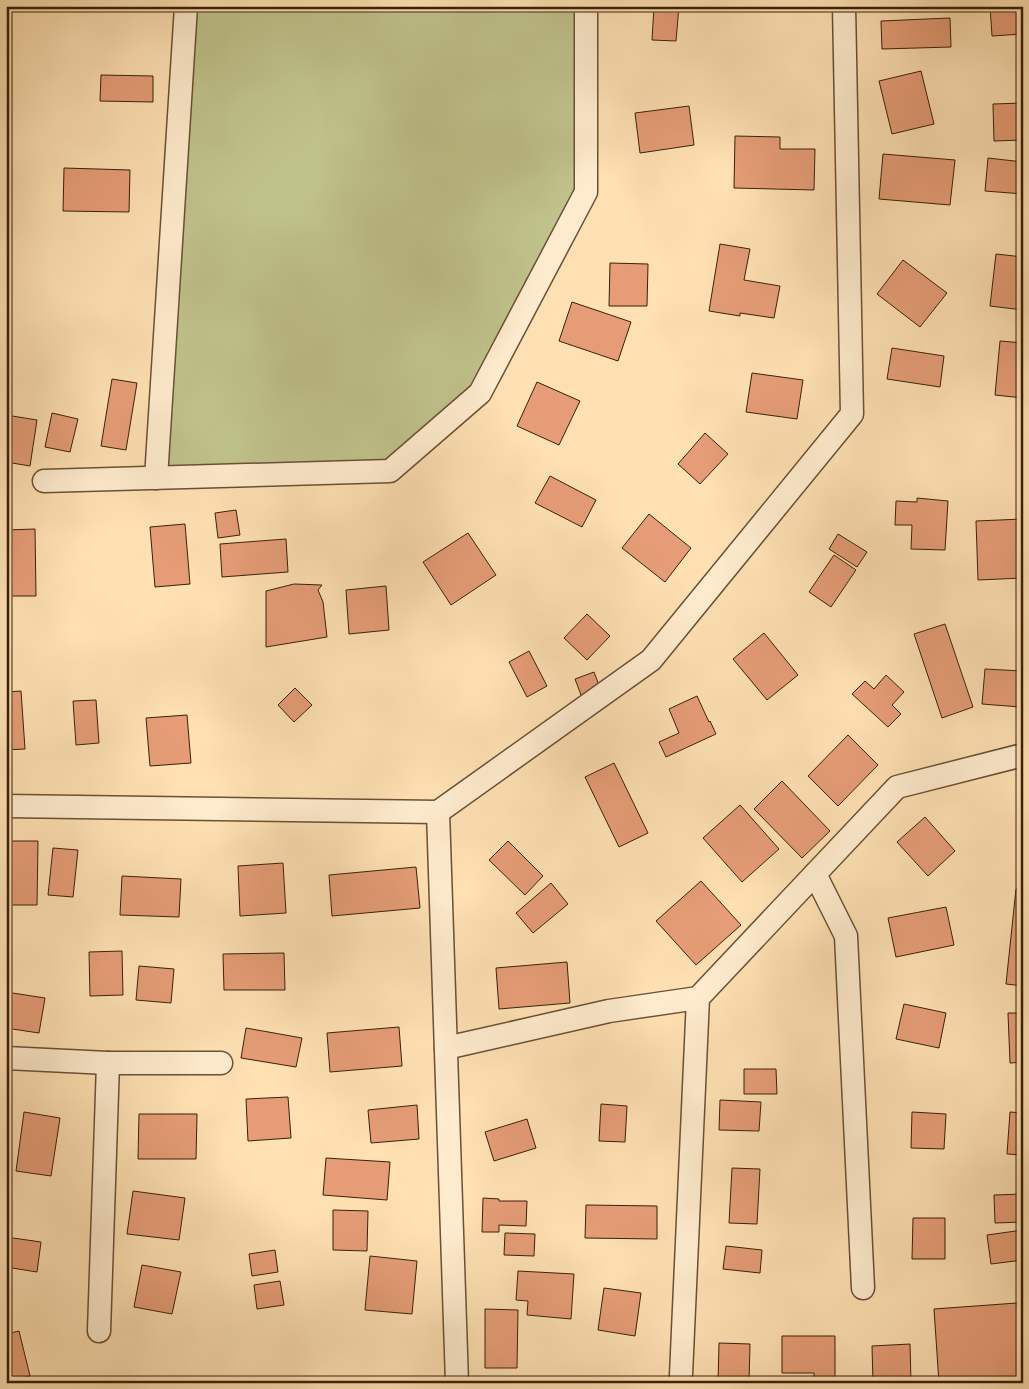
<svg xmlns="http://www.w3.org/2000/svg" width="1029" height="1389" viewBox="0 0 1029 1389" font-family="'IM FELL DW Pica',serif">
  <rect width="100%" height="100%" fill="#fee0b2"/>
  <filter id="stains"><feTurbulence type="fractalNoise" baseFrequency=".004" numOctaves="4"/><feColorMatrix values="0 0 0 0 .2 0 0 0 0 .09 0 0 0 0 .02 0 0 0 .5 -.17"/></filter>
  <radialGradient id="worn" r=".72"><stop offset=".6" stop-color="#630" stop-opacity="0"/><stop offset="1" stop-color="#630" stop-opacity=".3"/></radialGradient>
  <path fill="#c0c28c" stroke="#7c714b" d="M186,6H586V192L480,393L390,471L157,478Z"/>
  <g fill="#e69d77" stroke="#39200a">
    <path d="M101,6H132V9L101,11Z"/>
    <path d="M654,6H679L676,41L652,40Z"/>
    <path d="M990,6H1023V34L992,36Z"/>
    <path d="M950,18L951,47L882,49L881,21Z"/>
    <path d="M921,71L934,124L892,134L879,81Z"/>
    <path d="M101,75L153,76V102L100,101Z"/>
    <path d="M1023,103V140L994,141L993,104Z"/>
    <path d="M689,106L694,145L640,153L635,113Z"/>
    <path d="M735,136L780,137V149H815L814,190L734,188Z"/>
    <path d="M883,154L955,160L950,205L879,199Z"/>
    <path d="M988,158L1023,162V194L985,191Z"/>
    <path d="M64,168L130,170L129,212L63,211Z"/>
    <path d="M720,244L750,249L744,280L780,286L774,318L740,313V316L709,311Z"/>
    <path d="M996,254L1023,257V310L990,306Z"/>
    <path d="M903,260L947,293L920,327L877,294Z"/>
    <path d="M610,263L648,264L647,306H609Z"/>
    <path d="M572,302L631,322L618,361L559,341Z"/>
    <path d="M1000,341L1023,343V398L995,395Z"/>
    <path d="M892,348L944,356L940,387L887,379Z"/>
    <path d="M752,373L803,380L797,419L746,412Z"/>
    <path d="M112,379L137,383L126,450L101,446Z"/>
    <path d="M537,382L580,401L559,445L517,426Z"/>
    <path d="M52,413L78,419L70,452L45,447Z"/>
    <path d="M6,415L37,420L30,466L6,462Z"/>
    <path d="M705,433L728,454L700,484L678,464Z"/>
    <path d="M550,476L596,500L582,527L535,503Z"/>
    <path d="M917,498L948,501L945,550L911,549L912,525H895L896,501L917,502Z"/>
    <path d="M236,510L240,535L218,538L215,513Z"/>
    <path d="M649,514L691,548L665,582L622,548Z"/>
    <path d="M1023,519V578L978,580L976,521Z"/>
    <path d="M185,524L190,584L155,587L150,527Z"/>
    <path d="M35,529L36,596H6V530Z"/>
    <path d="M468,533L496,575L451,605L423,562Z"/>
    <path d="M838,534L867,552L857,567L829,549Z"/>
    <path d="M286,539L288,572L222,577L220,544Z"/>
    <path d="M834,555L856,570L831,607L809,592Z"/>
    <path d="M294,584L322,585L318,590L323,602L327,637L266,647V591Z"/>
    <path d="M386,586L389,630L349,634L346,590Z"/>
    <path d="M587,614L610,636L587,660L564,638Z"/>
    <path d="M945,624L973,707L942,718L914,634Z"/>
    <path d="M764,633L798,675L767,700L733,659Z"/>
    <path d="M529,651L547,686L527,697L509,662Z"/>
    <path d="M985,669L1022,671L1020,707L982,704Z"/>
    <path d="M594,672L600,688L581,695L575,679Z"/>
    <path d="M886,675L904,692L892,705L901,714L888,727L852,694L865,681L874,689Z"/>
    <path d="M295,688L312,705L294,722L278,705Z"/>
    <path d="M21,691L25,749L6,750V692Z"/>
    <path d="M697,696L709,722L710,721L716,734L666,757L659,742L679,733L669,709Z"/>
    <path d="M96,700L99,743L76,745L73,701Z"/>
    <path d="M187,715L191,763L150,766L146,718Z"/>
    <path d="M848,735L878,765L838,806L808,776Z"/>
    <path d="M614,763L648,833L619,847L585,777Z"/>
    <path d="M782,781L830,831L802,858L754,809Z"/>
    <path d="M740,805L779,849L742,882L703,838Z"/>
    <path d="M925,817L955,851L928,876L897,842Z"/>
    <path d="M6,841H38L37,905H6Z"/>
    <path d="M508,841L543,876L525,895L489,860Z"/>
    <path d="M53,848L78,850L73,897L48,895Z"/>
    <path d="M283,863L286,913L240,916L238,866Z"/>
    <path d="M416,867L420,908L332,916L329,875Z"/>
    <path d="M122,876L181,879L179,917L120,915Z"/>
    <path d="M701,881L741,925L696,965L656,921Z"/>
    <path d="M551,883L568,904L533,933L516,913Z"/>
    <path d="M1016,889H1023V986L1006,984Z"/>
    <path d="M946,907L954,945L896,957L888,918Z"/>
    <path d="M122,951L123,995L90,996L89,952Z"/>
    <path d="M284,953L285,990H224L223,954Z"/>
    <path d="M567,962L570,1003L499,1009L496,968Z"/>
    <path d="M139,966L174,969L171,1003L136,1000Z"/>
    <path d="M6,992L45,998L39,1033L6,1028Z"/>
    <path d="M904,1004L946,1013L939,1048L896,1039Z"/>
    <path d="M1008,1013H1023V1062L1010,1063Z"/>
    <path d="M399,1027L402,1066L330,1072L327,1033Z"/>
    <path d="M246,1028L302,1038L296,1067L241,1058Z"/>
    <path d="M744,1069H776L777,1094H744Z"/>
    <path d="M288,1097L291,1138L248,1141L246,1099Z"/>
    <path d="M720,1100L761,1102L759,1131L719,1130Z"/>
    <path d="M601,1104L627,1106L625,1142L599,1141Z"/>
    <path d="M417,1105L419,1139L371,1143L368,1110Z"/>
    <path d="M24,1112L60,1118L51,1176L16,1171Z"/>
    <path d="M912,1112L946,1114L944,1149L911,1148Z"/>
    <path d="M1010,1112L1023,1113V1155L1007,1154Z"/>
    <path d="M139,1114H197L196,1159H138Z"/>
    <path d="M527,1119L536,1148L494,1161L485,1132Z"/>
    <path d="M326,1158L390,1162L387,1200L323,1195Z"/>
    <path d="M732,1168L760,1169L757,1224L729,1223Z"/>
    <path d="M133,1191L185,1198L179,1240L127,1234Z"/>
    <path d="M1023,1194V1222L995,1223L994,1195Z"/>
    <path d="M483,1198L499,1199V1201H527L526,1226L499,1225V1232H482Z"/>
    <path d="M586,1205L657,1206V1239L585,1238Z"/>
    <path d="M333,1210L368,1211L367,1251L333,1250Z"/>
    <path d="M913,1218H945V1259H912Z"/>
    <path d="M1023,1230V1260L991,1264L987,1235Z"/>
    <path d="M505,1233L535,1234L534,1256L504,1255Z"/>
    <path d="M6,1237L41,1242L37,1272L6,1267Z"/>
    <path d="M726,1246L762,1250L760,1273L723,1269Z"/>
    <path d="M275,1250L278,1272L252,1276L249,1254Z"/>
    <path d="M370,1256L417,1261L412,1314L365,1310Z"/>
    <path d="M142,1265L181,1272L172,1314L134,1307Z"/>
    <path d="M518,1271L574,1274L571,1319L527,1315L528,1301L516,1300Z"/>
    <path d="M280,1281L284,1305L257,1309L254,1285Z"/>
    <path d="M604,1288L641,1293L635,1336L598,1330Z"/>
    <path d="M1017,1303L1022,1383H939L934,1309Z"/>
    <path d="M485,1309L518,1310L517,1368H485Z"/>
    <path d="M19,1331L30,1376L6,1381V1334Z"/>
    <path d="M782,1336H835V1383H814V1373H782Z"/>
    <path d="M719,1343L750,1344L749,1383H718Z"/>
    <path d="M910,1344L911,1383H873L872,1346Z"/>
    <path d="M258,1378L259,1383H230Z"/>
  </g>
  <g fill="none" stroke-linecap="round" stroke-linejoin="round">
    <g stroke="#6a5034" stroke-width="25">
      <g id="street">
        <path d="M156,478L186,6"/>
        <path d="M44,481L390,471L480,393L586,192V6"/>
        <path d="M6,806L438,812L651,660L852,414L844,6"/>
        <path d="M438,812L457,1383"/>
        <path d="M815,874L846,936L863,1288"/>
        <path d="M446,1048L609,1011L698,998"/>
        <path d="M6,1058L108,1063L99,1331"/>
        <path d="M108,1063H221"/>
        <path d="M681,1375L698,998L897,787L1023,755"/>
      </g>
    </g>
    <use href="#street" stroke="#feebcd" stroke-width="22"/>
  </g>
  <rect width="1029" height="1389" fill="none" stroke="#fee0b2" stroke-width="25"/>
  <rect x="8" y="8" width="1014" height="1374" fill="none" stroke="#39200a" stroke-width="2.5"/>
  <rect x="12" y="12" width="1004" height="1364" fill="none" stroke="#39200a"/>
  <rect width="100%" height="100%" filter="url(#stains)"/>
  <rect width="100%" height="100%" fill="url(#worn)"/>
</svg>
